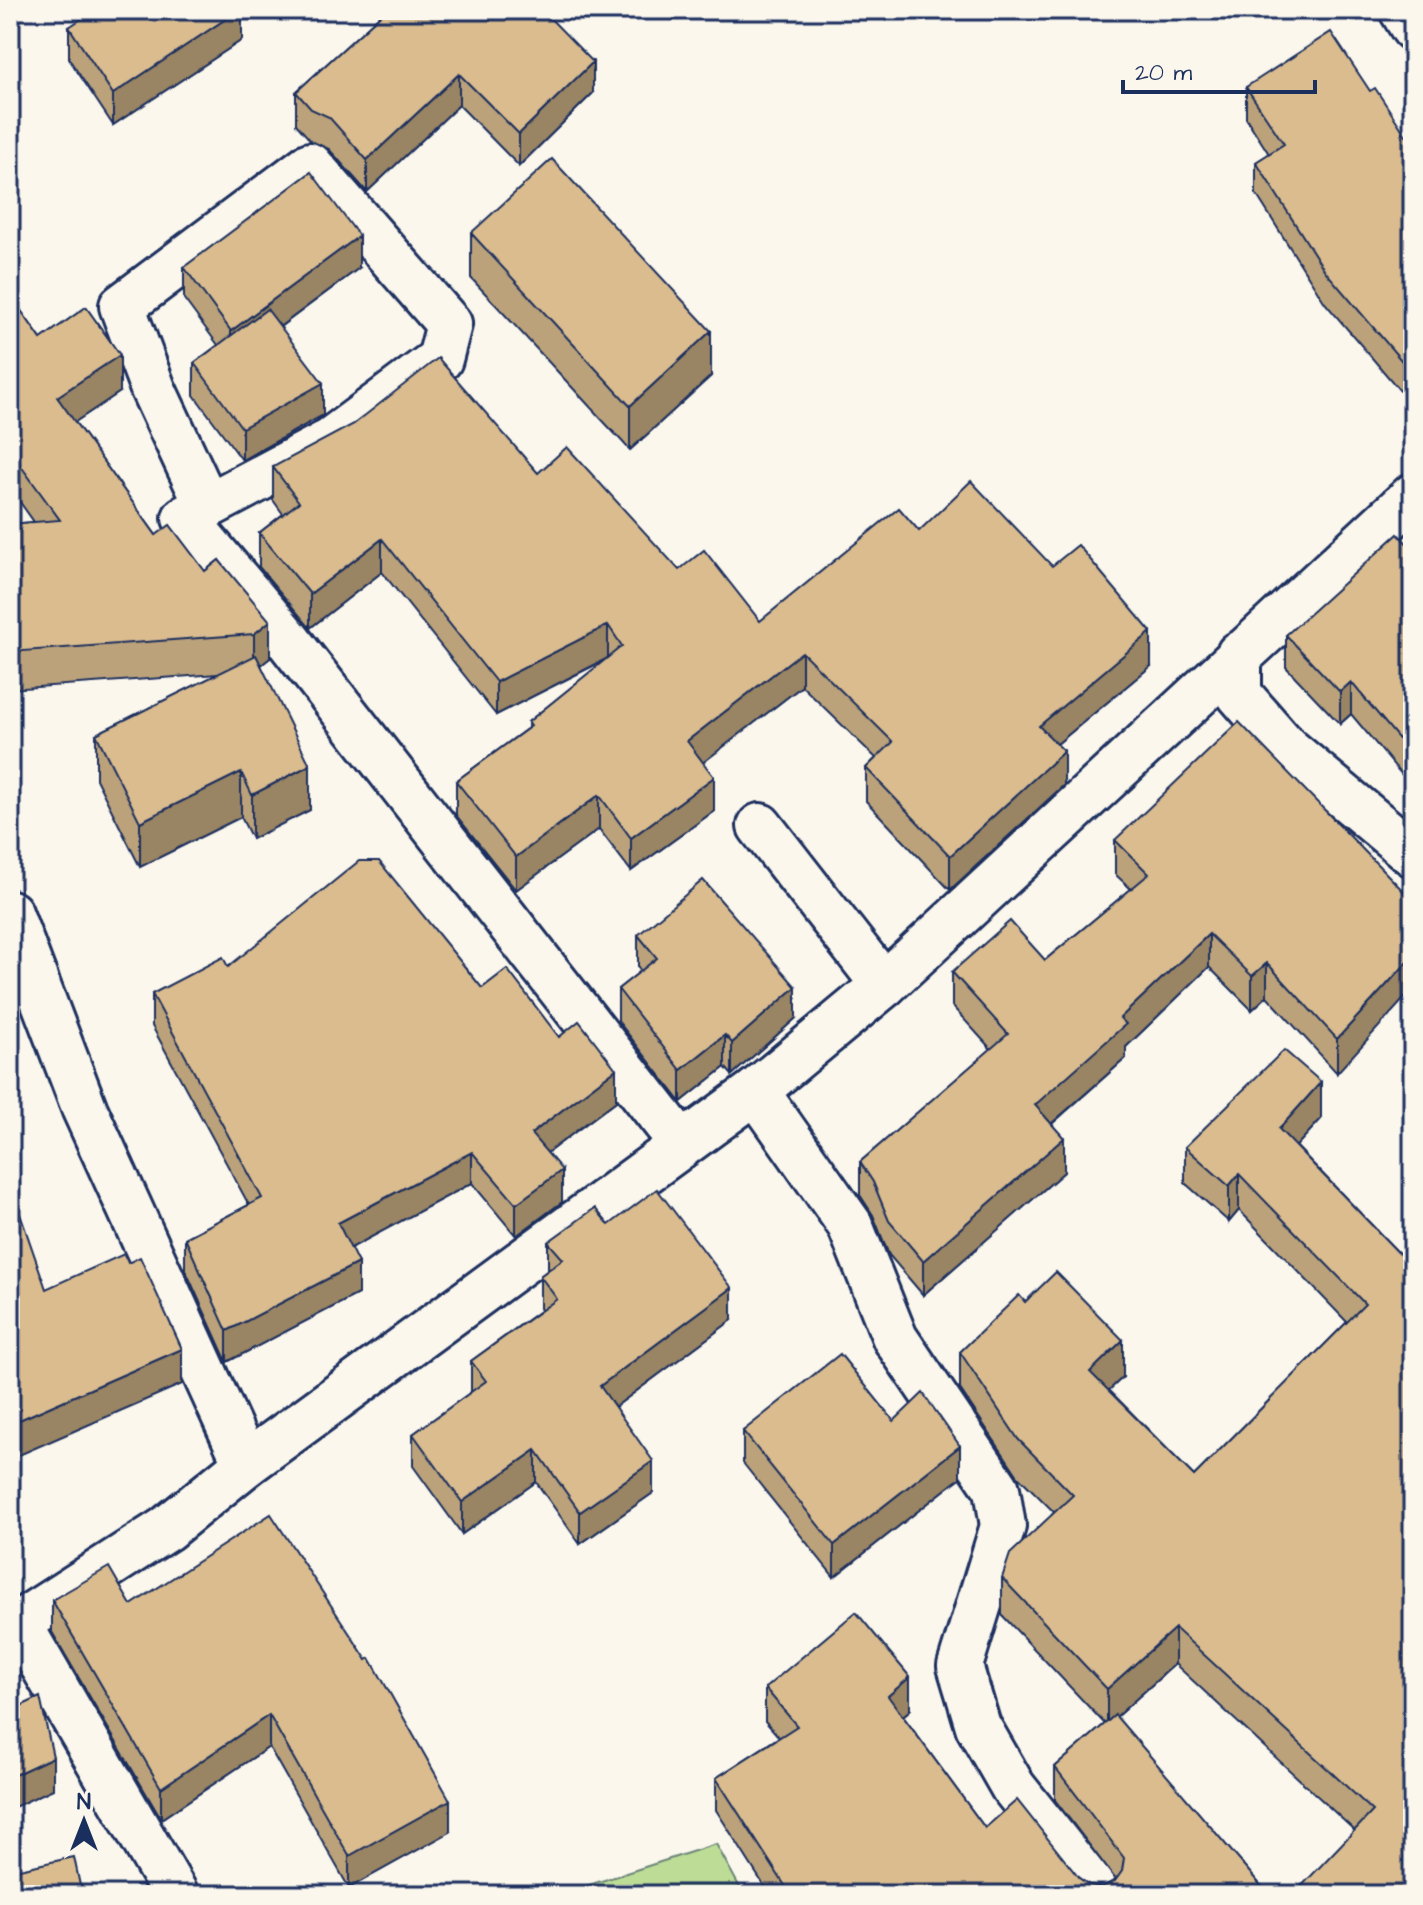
<svg xmlns="http://www.w3.org/2000/svg" width="1423" height="1905" viewBox="0 0 1423 1905" font-family="'Architects Daughter',sans-serif">
  <rect width="100%" height="100%" fill="#fbf7ec"/>
  <filter id="ink" filterUnits="userSpaceOnUse"><feTurbulence type="fractalNoise" baseFrequency=".0125" numOctaves="2"/><feDisplacementMap in="SourceGraphic" scale="16" xChannelSelector="R" yChannelSelector="G"/><feConvolveMatrix kernelMatrix="1 2 1 2 8 2 1 2 1" color-interpolation-filters="sRGB"/></filter>
  <g filter="url(#ink)">
    <path fill="#bddc95" stroke="#6c867a" stroke-width="2" d="M716,1844L744,1895H558Z"/>
    <g fill="none" stroke-linecap="round" stroke-linejoin="round">
      <g stroke="#1b2f5e" stroke-width="50">
        <g id="minor">
          <path d="M1402,10L1413,28"/>
          <path d="M207,505L153,389L122,306L310,165L449,324L440,359L327,443L185,518L288,640L682,1144"/>
          <path d="M1239,654V694L1286,748L1413,854"/>
          <path d="M760,826L884,985"/>
          <path d="M10,913L85,1110L246,1464"/>
          <path d="M756,1091L850,1225L895,1338L997,1489L1003,1526L960,1666L978,1726L1013,1787L1099,1895"/>
          <path d="M19,1624L176,1895"/>
          <path d="M10,1629L166,1529L246,1464L756,1091L884,985L1413,496"/>
        </g>
      </g>
      <use href="#minor" stroke="#fbf7ec" stroke-width="44"/>
    </g>
    <g fill="#bba27a" stroke="#1b2f5e" stroke-width="2">
      <path d="M242,10V40L113,125L69,59V27Z"/>
      <path d="M386,10L593,93L519,166L459,105L367,192L329,149L311,141L296,124V92Z"/>
      <path d="M1246,87L1370,91L1413,146V406L1325,303L1256,194V162L1269,154L1246,118Z"/>
      <path d="M471,233L711,376L630,450L471,278Z"/>
      <path d="M184,267L359,268L280,327L323,415L242,460L194,395V363L218,345L184,299Z"/>
      <path d="M10,295L41,339L120,392L75,422L156,535L205,571L219,560L270,658L261,665L310,810L252,839L241,817L140,867L96,779V734L218,674L10,689V524L34,522L10,488Z"/>
      <path d="M273,467L538,473L679,570L760,621L919,531L1052,566L1151,666L1057,744L1064,785L950,890L866,801V768L876,758L802,686L703,762L714,811L631,871L599,829L516,890L456,815V781L528,728V722L607,659L496,715L382,572L310,628L259,567V533L283,514L273,500Z"/>
      <path d="M1413,550V788L1351,714L1340,724L1286,667V635Z"/>
      <path d="M1115,840L1413,901L1337,1073L1267,996L1252,1010L1209,967L1126,1047V1058L1052,1124L1064,1172L923,1295L889,1255L873,1215L860,1195V1162L991,1049L952,1006V972L1045,960L1131,889L1115,874Z"/>
      <path d="M638,935L796,1018L732,1075L725,1067L681,1102L618,1021V989L641,971L638,967Z"/>
      <path d="M228,967L482,988L559,1037L616,1101L547,1153L562,1202L516,1236L472,1183L350,1248L358,1294L227,1362L185,1269V1238L249,1205L152,1026V994Z"/>
      <path d="M1321,1119L1296,1146L1413,1268V1895L1354,1830L1175,1664L1116,1717L1269,1895H770L716,1810V1778L779,1737L765,1721V1688L910,1710L903,1716L985,1828L1079,1878L1089,1885L1102,1887L1116,1880L1055,1800V1767L1105,1724L1002,1615V1578L1054,1512L1018,1476L960,1389V1352L1025,1302L1123,1377L1109,1390L1194,1476L1347,1322L1239,1210L1229,1222L1185,1183V1147Z"/>
      <path d="M609,1225L732,1320L615,1407L653,1493L580,1544L536,1482L462,1534L413,1466V1434L471,1392V1361L541,1310L540,1308V1276L548,1270V1242Z"/>
      <path d="M894,1421L960,1478L834,1577L743,1463V1431Z"/>
      <path d="M52,1600L131,1605L450,1832L349,1888L269,1747L161,1819L52,1632Z"/>
    </g>
    <g fill="#998463" stroke="#1b2f5e" stroke-width="2">
      <path d="M239,10H242V40L113,125V94Z"/>
      <path d="M593,62V93L519,166V134Z"/>
      <path d="M459,74V105L367,192V160Z"/>
      <path d="M359,236V268L231,363V331Z"/>
      <path d="M711,331V376L630,450V406Z"/>
      <path d="M120,355V392L57,434V397Z"/>
      <path d="M323,383V415L242,460V428Z"/>
      <path d="M382,539V572L310,628V594Z"/>
      <path d="M270,621V658L254,671V634Z"/>
      <path d="M608,625V658L496,715V682Z"/>
      <path d="M1151,632V666L1039,759V726Z"/>
      <path d="M802,652V686L687,775V741Z"/>
      <path d="M1351,682V714L1340,724V692Z"/>
      <path d="M1064,751V785L950,890V856Z"/>
      <path d="M310,765V810L252,839V795Z"/>
      <path d="M241,772V817L140,867V822Z"/>
      <path d="M714,777V811L631,871V838Z"/>
      <path d="M599,795V829L516,890V857Z"/>
      <path d="M1209,934V967L1126,1047V1058L1035,1138V1105L1120,1018Z"/>
      <path d="M1413,956V989L1337,1073V1039Z"/>
      <path d="M1267,963V996L1252,1010V976Z"/>
      <path d="M796,987V1018L732,1075V1043Z"/>
      <path d="M725,1035V1067L681,1102V1070Z"/>
      <path d="M616,1069V1101L531,1165V1134Z"/>
      <path d="M1321,1082V1119L1279,1165V1129Z"/>
      <path d="M1064,1138V1172L923,1295V1261Z"/>
      <path d="M472,1152V1183L338,1255V1223Z"/>
      <path d="M562,1170V1202L516,1236V1204Z"/>
      <path d="M1239,1174V1210L1229,1222V1186Z"/>
      <path d="M358,1263V1294L227,1362V1331Z"/>
      <path d="M732,1288V1320L600,1418V1386Z"/>
      <path d="M1123,1340V1377L1090,1408V1372Z"/>
      <path d="M182,1349V1384L10,1459V1424Z"/>
      <path d="M960,1446V1478L834,1577V1545Z"/>
      <path d="M536,1450V1482L462,1534V1502Z"/>
      <path d="M653,1461V1493L580,1544V1512Z"/>
      <path d="M1175,1628V1664L1107,1725V1689Z"/>
      <path d="M910,1677V1710L888,1728V1696Z"/>
      <path d="M269,1715V1747L161,1819V1788Z"/>
      <path d="M53,1757V1789L10,1809V1777Z"/>
      <path d="M450,1800V1832L349,1888V1856Z"/>
    </g>
    <g fill="#dabc8e" stroke="#1b2f5e" stroke-width="2">
      <path d="M95,10H239L113,94L69,27Z"/>
      <path d="M386,10H542L593,62L519,134L459,74L367,160L329,117L311,109L296,92Z"/>
      <path d="M1331,32L1370,91L1375,88L1413,146V374L1325,271L1256,162L1284,144L1246,87Z"/>
      <path d="M552,159L711,331L630,406L471,233Z"/>
      <path d="M311,172L359,236L231,331L184,267Z"/>
      <path d="M10,295L41,339L86,307L120,355L57,397L156,535L170,525L205,571L219,560L270,621L254,634L10,652V524L60,520L10,451Z"/>
      <path d="M267,309L323,383L242,428L194,363Z"/>
      <path d="M438,358L538,473L567,447L679,570L704,550L760,621L899,508L919,531L971,481L1052,566L1078,545L1151,632L1039,726L1064,751L950,856L866,768L893,742L802,652L687,741L714,777L631,838L599,795L516,857L456,781L531,726L528,722L622,646L608,625L496,682L382,539L310,594L259,533L299,502L273,467L354,424Z"/>
      <path d="M1398,534L1413,550V756L1351,682L1340,692L1286,635Z"/>
      <path d="M256,655L310,765L252,795L241,772L140,822L96,734Z"/>
      <path d="M1239,722L1413,901V956L1337,1039L1267,963L1252,976L1209,934L1120,1018L1126,1024L1035,1105L1064,1138L923,1261L889,1221L873,1182L860,1162L1008,1034L952,972L1010,921L1045,960L1149,874L1115,840Z"/>
      <path d="M359,861H379L482,988L507,969L559,1037L579,1021L616,1069L531,1134L562,1170L516,1204L472,1152L338,1223L358,1263L227,1331L185,1238L262,1198L152,994L223,957L228,967Z"/>
      <path d="M703,880L796,987L732,1043L725,1035L681,1070L618,989L657,958L638,935Z"/>
      <path d="M1284,1050L1321,1082L1279,1129L1413,1268V1895H1293L1373,1811L1175,1628L1107,1689L1002,1578L1010,1554L1073,1495L1018,1439L960,1352L1019,1295L1025,1302L1056,1272L1123,1340L1090,1372L1194,1476L1365,1304L1239,1174L1229,1186L1185,1147Z"/>
      <path d="M10,1185L46,1289L124,1254L128,1263L140,1257L182,1349L10,1424Z"/>
      <path d="M657,1189L732,1288L600,1386L653,1461L580,1512L536,1450L462,1502L413,1434L486,1381L471,1361L557,1299L540,1276L563,1259L548,1242L595,1208L609,1225Z"/>
      <path d="M840,1354L894,1421L923,1393L960,1446L834,1545L743,1431Z"/>
      <path d="M271,1514L367,1660L370,1658L450,1800L349,1856L269,1715L161,1788L52,1600L109,1567L131,1605Z"/>
      <path d="M856,1612L910,1677L888,1696L985,1828L1017,1800L1079,1878L1089,1885L1102,1887L1115,1881L1122,1871L1124,1858L1055,1767L1115,1715L1269,1895H791L716,1778L797,1726L765,1688Z"/>
      <path d="M40,1697L53,1757L10,1777V1711Z"/>
      <path d="M74,1857L82,1895H10V1871Z"/>
    </g>
  </g>
  <rect width="1423" height="1905" fill="none" stroke="#fbf7ec" stroke-width="40"/>
  <rect x="20" y="20" width="1383" height="1865" fill="none" stroke="#1b2f5e" stroke-width="3" filter="url(#ink)"/>
  <g transform="translate(84 1821)" stroke="#fbf7ec" stroke-width="6" paint-order="stroke">
  <path d="M0-6L14 30L0 20L-14 30Z" fill="#1b2f5e"/>
  <text y="-12" font-size="22" font-weight="bold" text-anchor="middle" fill="#1b2f5e">N</text>
  </g>
  <path d="M1123 80v12h192v-12" fill="none" stroke="#1b2f5e" stroke-width="4"/>
  <text x="1135" y="80" font-size="24" fill="#1b2f5e" stroke="#fbf7ec" stroke-width="6" paint-order="stroke">20 m</text>
</svg>
